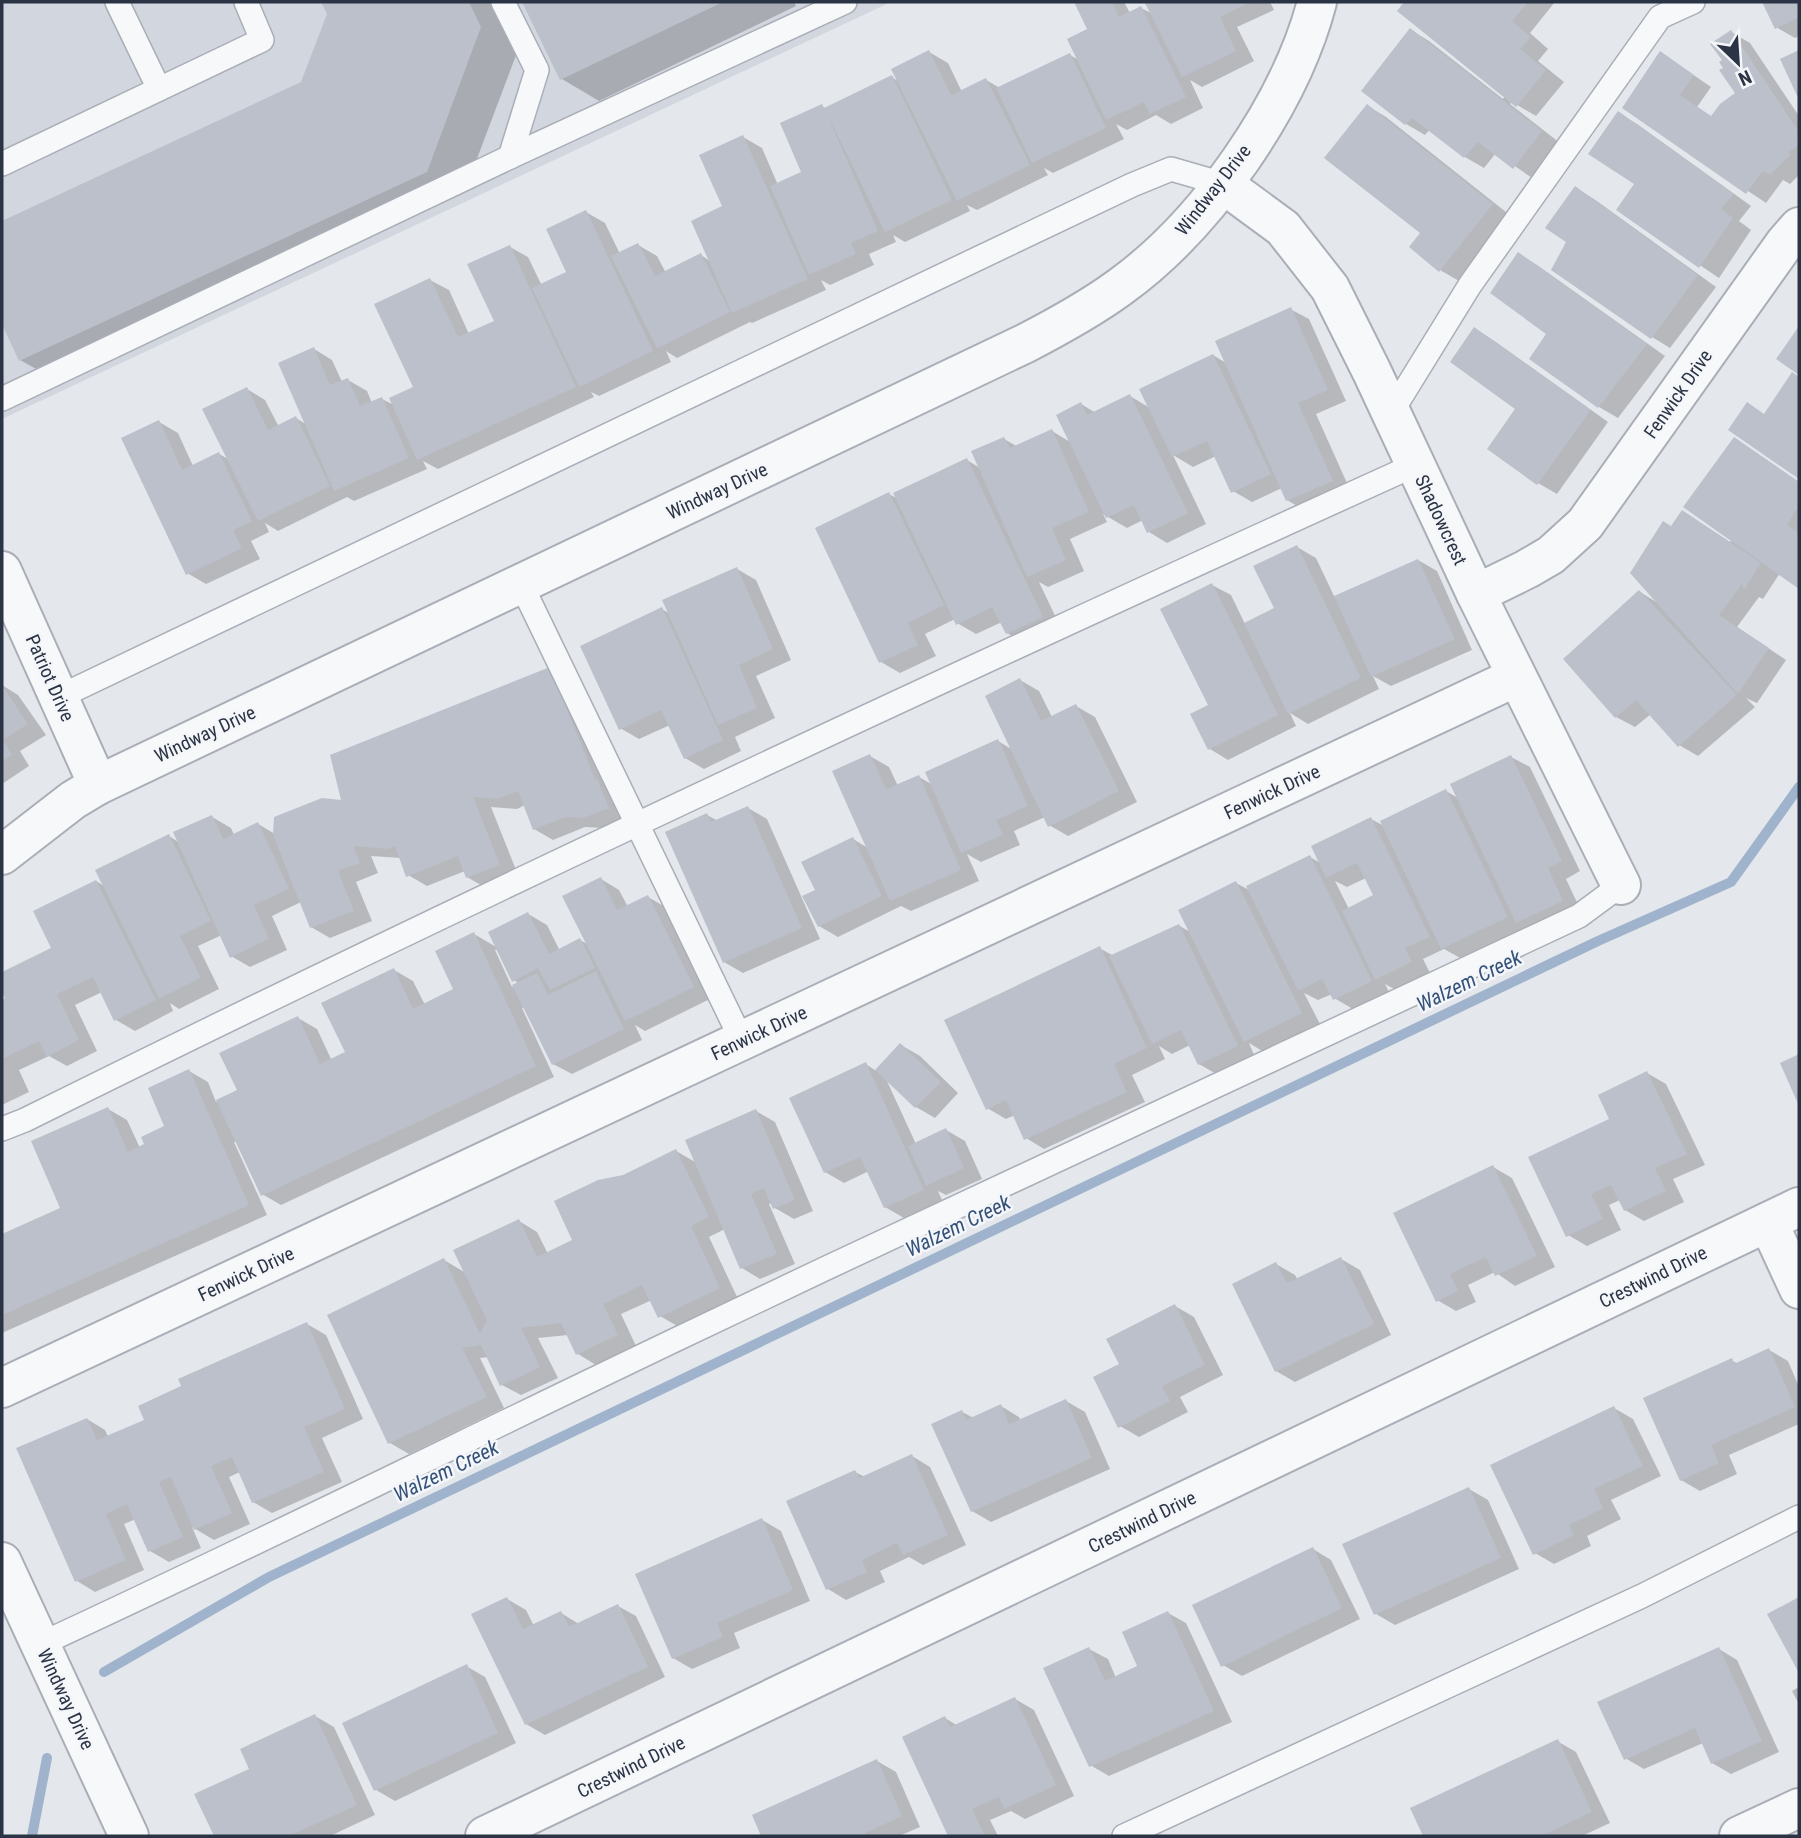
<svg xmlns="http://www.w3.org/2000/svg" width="1801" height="1838" viewBox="0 0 1801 1838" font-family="'Roboto Condensed',sans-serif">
  <rect width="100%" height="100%" fill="#e4e7ec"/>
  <path fill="#d2d6de" d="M2,2H891L2,419Z"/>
  <g fill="#0003" fill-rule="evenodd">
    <path d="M323,2H496L518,50L464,193L58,381L20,360L2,320V223L303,84L329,14Z"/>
    <path d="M524,2H794L796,6L599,101L562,79Z"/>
    <path d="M1076,2H1124L1130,13L1141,8L1153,14L1148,4L1152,2H1270L1274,10L1237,27L1254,61L1202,87L1190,80L1203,108L1171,124L1156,115L1127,130L1116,124L1124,139L1053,173L1044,168L1048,175L977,210L967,205L970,211L905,242L893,235L896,242L869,254L874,265L830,285L821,280L826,290L752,323L750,322L677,358L666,351L671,362L599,396L591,392L594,397L438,469L423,461L427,469L354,501L347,497L278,531L265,523L269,532L251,541L260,559L206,584L187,573L159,422L178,433L193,466L219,454L230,460L247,389L265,400L279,427L296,418L307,425L314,349L332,360L342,382L348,380L367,391L372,403L382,399L394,405L416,388L430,280L449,290L469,334L496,322L510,247L528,257L542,286L569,273L586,212L605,223L620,254L638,245L657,256L666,273L701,255L710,261L743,137L762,148L778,185L804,173L822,106L826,109L892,77L899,82L929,52L948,63L962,92L986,80L1000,88L1070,55L1079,60L1089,30Z"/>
    <path d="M1406,2H1555L1530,33L1548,49L1538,61L1564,82L1536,116L1512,102L1510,104L1560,143L1532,178L1496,153L1484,168L1465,157L1430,129L1425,135L1406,124L1363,90L1411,30L1429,41L1503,99L1505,96L1399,10Z"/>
    <path d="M1764,2H1799V36L1795,38L1776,27Z"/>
    <path d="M1731,32L1750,43L1799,116V175L1790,184L1783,180L1766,203L1624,108L1679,65L1711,87L1697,107L1712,117L1737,94L1724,61Z"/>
    <path d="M1368,106L1386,117L1511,216L1459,281L1440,270Z"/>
    <path d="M1618,113L1637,124L1751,206L1739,221L1751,230L1719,278L1618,210L1636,184Z"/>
    <path d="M1575,188L1594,199L1716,287L1670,348L1652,337L1568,241Z"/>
    <path d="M1519,254L1537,265L1665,356L1618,418L1599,407L1548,333Z"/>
    <path d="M1290,309L1309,319L1346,401L1316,414L1351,492L1306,511L1287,500L1282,488L1252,502L1233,491L1216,456L1193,467L1173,455L1206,524L1167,543L1149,532L1143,520L1127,528L1103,514L1107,522L1070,539L1084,571L1048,587L1039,582L1061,628L1026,644L1007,633L1002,622L976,634L957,623L955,619L925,634L936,656L900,673L881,662L889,494L898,499L967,460L980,468L1004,439L1018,447L1052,431L1072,443L1081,404L1096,413L1130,396L1150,408L1213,355L1226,363Z"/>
    <path d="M1475,329L1493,340L1608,422L1557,494L1538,483L1518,409Z"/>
    <path d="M1793,375L1799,378V477L1730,429L1748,405L1765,415Z"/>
    <path d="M1734,439L1799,482V587L1780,573L1763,599L1759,597L1737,627L1786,660L1757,703L1746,698L1755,707L1698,756L1679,745L1651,714L1635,727L1616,717L1640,592L1658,603L1671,528L1683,512L1730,542L1732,539Z"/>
    <path d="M1297,547L1316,558L1335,598L1418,560L1437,571L1472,650L1391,686L1373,676L1379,689L1308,724L1290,713L1296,726L1228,760L1210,749L1212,585L1231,595L1245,624L1276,609Z"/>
    <path d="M737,569L756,580L791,660L756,676L775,718L735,737L741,751L704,769L685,758L670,725L639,739L620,728L662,609L670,614Z"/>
    <path d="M550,669L627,819L603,828L585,827L553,840L534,829L525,805L517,809L491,807L518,875L486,888L467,877L465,871L427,886L408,875L401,858L371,856L378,873L356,882L372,921L330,938L311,927L301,902L272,916L287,950L250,967L231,956L222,935L198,946L219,989L179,1009L170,1003L173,1011L135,1031L116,1020L102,992L75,1005L97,1051L67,1066L49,1056L19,1070L29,1092L2,1105V1002L7,999L2,988V974L54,948L96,881L106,887L169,836L180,843L212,817L231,828L234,835L258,824L275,834L343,802Z"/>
    <path d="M1020,680L1039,691L1052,717L1076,706L1095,717L1137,802L1068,836L1049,825L1045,817L1014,831L1020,845L981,862L967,854L979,881L911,911L901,906L838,937L819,926L818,891L853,839L868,848L870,756L889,767L898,786L919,777L933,785L998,741L1013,750Z"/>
    <path d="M2,685L18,695L46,735L20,751L29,766L2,784Z"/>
    <path d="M1511,757L1530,767L1580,871L1566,879L1581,911L1536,933L1527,927L1462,959L1444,949L1423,959L1430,973L1396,990L1385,984L1389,992L1353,1009L1334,998L1332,994L1318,1000L1304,993L1320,1024L1264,1052L1249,1043L1255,1057L1218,1075L1199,1064L1190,1045L1172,1054L1159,1046L1165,1059L1132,1075L1145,1102L1044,1149L1026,1138L1015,1115L1006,1119L987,1108L1099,948L1114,956L1178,925L1192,933L1236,883L1251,891L1310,857L1322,864L1371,819L1384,826L1446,791L1458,798ZM1366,878L1375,896L1349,909L1335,881L1347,887Z"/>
    <path d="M748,808L767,819L820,939L743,973L724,962L707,815L718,821Z"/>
    <path d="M601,879L619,890L628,907L648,897L667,908L712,998L645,1031L635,1025L642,1040L572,1074L553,1064L525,1007L522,1008L554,1077L281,1205L262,1194L237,1141L234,1142L267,1215L2,1333V1235L63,1208L108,1109L127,1120L140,1148L167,1127L189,1071L208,1082L216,1102L239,1091L298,1018L317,1029L332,1061L347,1053L394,970L413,981L425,1005L455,990L474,934L498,948L528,914L547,925L560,951L580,940L589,945ZM498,949L514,980L519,984L512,987L495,950Z"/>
    <path d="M901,1045L920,1056L958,1093L935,1118L916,1107L886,1079L916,1144L946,1130L965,1141L982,1179L946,1195L938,1191L942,1200L904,1218L885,1207L869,1171L844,1183L825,1172L866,1064L876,1071Z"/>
    <path d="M1647,1073L1666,1084L1705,1165L1673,1179L1684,1202L1644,1221L1625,1210L1620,1200L1609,1205L1621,1230L1587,1246L1568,1235L1612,1119Z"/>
    <path d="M756,1111L775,1122L813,1211L794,1219L775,1208L772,1203L769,1204L795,1264L760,1279L742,1268L725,1229L709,1237L738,1299L679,1327L660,1316L652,1300L621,1314L636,1346L596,1365L578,1354L568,1335L538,1338L558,1378L521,1395L502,1385L489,1357L480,1358L504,1408L409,1454L390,1443L444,1260L466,1273L519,1221L537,1232L548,1254L575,1241L624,1177L676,1151L697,1163Z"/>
    <path d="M1493,1167L1512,1178L1555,1267L1515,1286L1495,1272L1468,1285L1476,1302L1456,1311L1437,1300Z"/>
    <path d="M1341,1259L1360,1270L1391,1335L1295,1382L1276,1371V1264L1295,1275L1298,1280Z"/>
    <path d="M1175,1306L1194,1317L1223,1375L1180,1397L1188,1412L1139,1437L1120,1426L1121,1365Z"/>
    <path d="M307,1324L326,1335L363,1419L322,1438L342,1482L272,1513L253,1502L240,1472L229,1477L250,1524L214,1540L192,1527L201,1548L169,1562L150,1551L136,1519L124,1524L144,1570L95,1592L77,1581L87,1419L105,1430L108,1437L146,1421Z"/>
    <path d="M1769,1350L1788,1361L1799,1387V1424L1729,1455L1737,1474L1700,1491L1681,1480L1731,1360L1738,1364Z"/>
    <path d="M1066,1401L1085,1412L1110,1469L991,1522L972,1511L962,1412L974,1418L1001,1406L1019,1417L1021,1421Z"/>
    <path d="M1614,1408L1633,1419L1661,1476L1611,1500L1621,1519L1587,1536L1591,1546L1554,1564L1535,1553Z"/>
    <path d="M912,1456L930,1467L966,1545L923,1565L909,1557L880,1571L885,1582L846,1600L828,1589L855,1472L865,1477Z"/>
    <path d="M1469,1489L1488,1500L1519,1569L1395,1625L1376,1614Z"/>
    <path d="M762,1520L781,1531L810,1601L734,1633L740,1648L692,1669L673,1658Z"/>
    <path d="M1313,1549L1331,1560L1360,1619L1242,1676L1223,1665Z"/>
    <path d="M507,1599L526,1610L534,1626L561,1613L579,1624L618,1606L636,1616L665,1677L545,1735L526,1724Z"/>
    <path d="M1168,1613L1186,1623L1232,1722L1109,1776L1090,1765L1089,1649L1108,1659L1116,1678L1139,1667Z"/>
    <path d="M1719,1649L1737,1660L1779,1752L1731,1774L1712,1763L1703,1743L1644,1769L1625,1758Z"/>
    <path d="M466,1666L485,1677L516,1743L395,1801L376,1790Z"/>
    <path d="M1799,1687V1704L1792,1691Z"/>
    <path d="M1015,1699L1034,1710L1074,1796L1025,1819L1011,1811L990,1820L998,1836H950L904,1738L945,1718L958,1726Z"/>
    <path d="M315,1716L334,1727L375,1815L330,1836H216L197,1795L251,1770Z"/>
    <path d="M1557,1741L1576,1752L1610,1823L1582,1836H1425L1412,1809Z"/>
    <path d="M877,1761L896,1772L920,1827L899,1836H763L754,1816Z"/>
  </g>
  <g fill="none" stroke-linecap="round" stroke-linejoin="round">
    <g stroke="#9fb4cc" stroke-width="10">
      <path d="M104,1672L269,1577L1598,941L1731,882L1799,787"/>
      <path d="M32,1836L47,1758"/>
    </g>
  </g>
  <g fill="#bbc0ca">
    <path d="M321,2H469L481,27L427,172L19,361L2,324V221L301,82L327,14Z"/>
    <path d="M522,2H723L560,80Z"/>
    <path d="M1074,2H1112L1119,17L1141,6L1186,97L1150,114L1144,102L1106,120L1067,39L1087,29Z"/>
    <path d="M1148,2H1250L1220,17L1236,51L1182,77L1145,3Z"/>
    <path d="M1404,2H1528L1512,21L1531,37L1520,49L1546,70L1516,107L1397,11Z"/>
    <path d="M1762,2H1799V17L1775,29Z"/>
    <path d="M1410,28L1542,131L1513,169L1478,142L1464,158L1412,118L1405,125L1361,91Z"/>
    <path d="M1731,30L1799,132V145L1788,152L1791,154L1770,175L1763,171L1746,194L1622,108L1660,51L1694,75L1680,95L1711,116L1720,104L1735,93L1719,70L1723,68L1719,62L1722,60L1710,44Z"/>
    <path d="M929,50L951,95L986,78L1030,165L957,201L891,69Z"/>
    <path d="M1799,50V100L1780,59Z"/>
    <path d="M1070,53L1106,128L1032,163L996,88Z"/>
    <path d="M892,75L952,200L885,232L826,112L878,231L851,243L856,254L809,275L770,186L801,172L780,123L822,104L824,108Z"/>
    <path d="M1367,104L1493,204L1439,272L1409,247L1420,233L1324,158Z"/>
    <path d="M1618,111L1734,194L1721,209L1733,218L1699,268L1616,210L1634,184L1588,154Z"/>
    <path d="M743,135L808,279L732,313L691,221L722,206L699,155Z"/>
    <path d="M1575,186L1698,275L1651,339L1551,270L1566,242L1545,228Z"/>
    <path d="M586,210L653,351L579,387L532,288L566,272L546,229Z"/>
    <path d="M638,243L655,276L701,253L730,312L657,348L611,256Z"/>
    <path d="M510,245L576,387L417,460L389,398L413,387L374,304L430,278L458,337L494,321L467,264Z"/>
    <path d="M1518,252L1647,344L1598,408L1529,359L1546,334L1490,293Z"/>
    <path d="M1291,307L1328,390L1298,403L1333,481L1286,501L1215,341Z"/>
    <path d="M1799,326V375L1776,359Z"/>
    <path d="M1474,327L1591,410L1537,485L1487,449L1515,409L1450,362Z"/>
    <path d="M314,347L330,385L348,378L360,406L382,397L409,458L334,491L278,363Z"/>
    <path d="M1213,354L1271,474L1231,493L1207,441L1172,457L1139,389Z"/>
    <path d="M1792,372L1799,377V479L1728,430L1747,402L1764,414Z"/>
    <path d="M247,387L268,430L296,416L330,486L258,521L202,409Z"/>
    <path d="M1130,394L1188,513L1147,533L1134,505L1106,518L1056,415L1081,402L1087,415Z"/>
    <path d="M159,420L182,470L219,452L252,521L233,530L242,548L186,575L121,438Z"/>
    <path d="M1052,429L1089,512L1052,528L1066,560L1027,577L971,451L1004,437L1010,448Z"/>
    <path d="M1734,437L1799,482V512L1796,510L1787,525L1799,533V589L1683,507Z"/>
    <path d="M967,458L1043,617L1006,634L992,607L956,625L893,493Z"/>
    <path d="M889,492L944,605L908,623L918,645L879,663L815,528Z"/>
    <path d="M1682,510L1761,563L1744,590L1742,584L1719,615L1769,648L1738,694L1630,573L1663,521L1671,526Z"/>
    <path d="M1297,545L1361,678L1288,714L1244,623L1274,608L1253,566Z"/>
    <path d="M1418,559L1455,639L1371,677L1334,596Z"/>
    <path d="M737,567L773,649L739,665L757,708L718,725L662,600Z"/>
    <path d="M1212,583L1278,715L1208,750L1190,714L1208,705L1160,609Z"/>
    <path d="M1639,590L1737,695L1678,747L1636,700L1615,718L1563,659Z"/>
    <path d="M662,607L723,740L684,759L661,710L619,730L580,646Z"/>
    <path d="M550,667L595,779H597L609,808L583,818L565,817L533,830L518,791L497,799L473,797L500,865L466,878L458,856L406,877L395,846L388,849L353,846L360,863L338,871L354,911L310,928L273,835L274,817L322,798L341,800L330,755Z"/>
    <path d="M1020,678L1041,721L1076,704L1119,791L1048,827L985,696Z"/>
    <path d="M2,685L28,724L3,740L12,755L2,761Z"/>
    <path d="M998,739L1028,806L996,820L1003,835L961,853L925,772Z"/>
    <path d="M870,754L886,789L919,775L961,870L890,901L832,771Z"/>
    <path d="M1511,755L1562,861L1548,868L1563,901L1516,923L1450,784Z"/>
    <path d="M1446,789L1508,917L1441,949L1380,821Z"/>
    <path d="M748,806L802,928L723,963L665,832L707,813L711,822Z"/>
    <path d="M212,815L223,839L258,822L289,889L254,905L269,939L230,958L173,832Z"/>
    <path d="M1371,817L1430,937L1405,948L1412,962L1375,980L1342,911L1373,895L1357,863L1326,878L1311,846Z"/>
    <path d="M169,834L211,921L180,936L201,978L159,999L95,870Z"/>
    <path d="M853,837L882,896L818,927L802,896L815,890L801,862Z"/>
    <path d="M1310,855L1372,981L1333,1000L1322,979L1298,991L1246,886Z"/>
    <path d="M601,877L617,910L648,895L694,987L625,1021L562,896Z"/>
    <path d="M96,880L156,1000L114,1021L93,977L57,994L79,1040L47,1057L39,1041L2,1059V1000L5,998L2,992V972L51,948L33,911Z"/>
    <path d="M1236,881L1302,1013L1244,1042L1178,910Z"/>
    <path d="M528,912L549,954L580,938L595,968L550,990L538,968L512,982L488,932Z"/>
    <path d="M1179,924L1238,1046L1198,1065L1181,1030L1152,1044L1109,956Z"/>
    <path d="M474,932L536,1066L261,1196L216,1100L237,1090L219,1053L298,1016L320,1064L345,1052L321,1003L394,968L413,1009L453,989L435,951Z"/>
    <path d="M1100,946L1147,1048L1114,1064L1127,1092L1024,1140L1006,1100L986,1110L944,1020Z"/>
    <path d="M596,971L624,1029L552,1065L512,985L537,973L548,995Z"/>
    <path d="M900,1043L941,1082L915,1108L875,1070Z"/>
    <path d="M1799,1054V1106L1780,1063Z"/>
    <path d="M866,1062L924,1190L884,1208L860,1157L824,1173L789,1098Z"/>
    <path d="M189,1069L249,1205L2,1315V1234L60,1208L31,1141L108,1107L128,1152L144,1144L141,1137L164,1126L148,1088Z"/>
    <path d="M1647,1071L1687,1154L1655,1168L1666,1191L1624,1211L1611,1185L1591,1194L1603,1219L1566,1237L1528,1157L1609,1119L1598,1095Z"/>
    <path d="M756,1109L795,1200L773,1209L764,1188L751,1194L777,1254L740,1269L685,1140Z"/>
    <path d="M946,1128L964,1168L926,1186L908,1146Z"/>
    <path d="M676,1149L709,1217L691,1226L720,1288L658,1318L642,1285L603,1304L618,1335L576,1355L561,1323L521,1328L540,1367L500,1386L481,1345L462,1348L487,1397L388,1444L327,1315L444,1258L480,1334L487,1320L453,1250L519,1219L537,1257L572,1240L554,1201L598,1180L623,1175Z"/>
    <path d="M1493,1165L1537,1256L1495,1276L1486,1257L1450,1274L1458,1291L1436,1302L1393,1213Z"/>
    <path d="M1341,1257L1374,1324L1275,1372L1232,1284L1276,1262L1287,1283Z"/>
    <path d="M1175,1304L1205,1365L1162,1386L1170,1401L1118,1428L1093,1377L1119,1364L1106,1339Z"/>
    <path d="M307,1322L345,1409L304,1427L324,1472L252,1503L232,1457L211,1466L232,1513L194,1530L171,1477L159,1482L183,1537L148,1552L127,1504L106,1514L126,1560L75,1582L16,1448L87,1418L97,1440L144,1420L138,1406L181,1386L178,1379Z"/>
    <path d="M1769,1348L1795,1407L1711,1445L1719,1463L1680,1481L1643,1398L1732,1358L1734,1364Z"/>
    <path d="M1066,1399L1092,1458L971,1512L931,1424L962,1410L966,1420L1001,1404L1009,1424Z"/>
    <path d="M1614,1406L1643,1466L1594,1489L1603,1508L1569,1525L1574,1535L1533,1555L1490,1465Z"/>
    <path d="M912,1454L948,1535L903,1555L897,1543L862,1560L867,1572L826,1590L786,1501L855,1470L859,1478Z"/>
    <path d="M1469,1487L1501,1558L1374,1615L1342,1544Z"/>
    <path d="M762,1518L793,1590L717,1623L723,1637L672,1659L635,1574Z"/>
    <path d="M1313,1547L1342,1608L1221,1667L1192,1605Z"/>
    <path d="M507,1597L523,1629L561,1611L569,1627L618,1604L648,1667L525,1725L471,1614Z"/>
    <path d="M1799,1597V1673L1767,1614Z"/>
    <path d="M1168,1611L1214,1711L1089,1767L1043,1668L1089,1647L1105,1681L1137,1666L1122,1632Z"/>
    <path d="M1719,1647L1762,1741L1711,1764L1695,1728L1624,1760L1597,1702Z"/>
    <path d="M467,1664L498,1733L374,1791L342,1723Z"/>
    <path d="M1015,1697L1056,1785L1004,1809L999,1797L972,1809L985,1836H948L902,1737L945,1716L950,1727Z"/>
    <path d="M315,1714L357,1805L289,1836H214L194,1794L249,1769L240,1749Z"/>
    <path d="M1558,1739L1592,1812L1541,1836H1423L1410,1808Z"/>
    <path d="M877,1759L902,1816L865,1833L866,1836H761L752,1815Z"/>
  </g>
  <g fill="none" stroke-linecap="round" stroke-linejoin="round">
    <g stroke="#a9aeb7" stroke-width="26">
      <g id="lane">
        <path d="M117,2L159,89"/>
        <path d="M510,157L845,2"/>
        <path d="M2,164L262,40L246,2"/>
        <path d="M2,399L510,157L537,70L503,2"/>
        <path d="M1391,413L1470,285L1660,17L1693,2"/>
        <path d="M521,584L742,1041"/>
        <path d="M59,697L1132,185L1171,169L1223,184"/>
        <path d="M2,1129L25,1120C484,892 949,676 1415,465"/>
        <path d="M41,1644C253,1546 462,1442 673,1341C974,1197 1277,1057 1579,916L1621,885"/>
        <path d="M1124,1836L1642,1596L1799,1517"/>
      </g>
    </g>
    <g stroke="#a9aeb7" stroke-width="42">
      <g id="street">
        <path d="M1223,184L1283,228L1330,288L1372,372L1476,594L1621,885"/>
        <path d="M2,571L98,785"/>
        <path d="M1476,594L1527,569L1551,555L1585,524L1785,243L1799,227"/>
        <path d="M2,855L73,800L98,785L1024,344C1057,327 1090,309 1120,287C1206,225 1290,105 1317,2"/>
        <path d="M1768,1222L1799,1289"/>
        <path d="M2,1388L1516,677"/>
        <path d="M2,1562L129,1836"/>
        <path d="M485,1836L1799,1207"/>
        <path d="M1739,1836L1799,1808"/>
      </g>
    </g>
    <use href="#lane" stroke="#f7f8fa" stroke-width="23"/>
    <use href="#street" stroke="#f7f8fa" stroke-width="38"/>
  </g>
  <g text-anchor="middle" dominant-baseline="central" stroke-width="5" stroke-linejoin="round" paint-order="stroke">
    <g font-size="19" fill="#2b3445" stroke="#f4f6f9">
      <text transform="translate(1213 190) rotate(-52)">Windway Drive</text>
      <text transform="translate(1678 394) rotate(-55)">Fenwick Drive</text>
      <text transform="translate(717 491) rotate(-25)">Windway Drive</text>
      <text transform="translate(1441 520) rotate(65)">Shadowcrest</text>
      <text transform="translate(50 678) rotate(66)">Patriot Drive</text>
      <text transform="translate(205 734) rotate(-25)">Windway Drive</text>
      <text transform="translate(1272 792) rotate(-25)">Fenwick Drive</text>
      <text transform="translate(759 1033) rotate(-25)">Fenwick Drive</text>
      <text transform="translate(246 1274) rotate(-25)">Fenwick Drive</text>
      <text transform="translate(1653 1277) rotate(-26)">Crestwind Drive</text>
      <text transform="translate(1142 1522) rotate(-26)">Crestwind Drive</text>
      <text transform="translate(66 1699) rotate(65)">Windway Drive</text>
      <text transform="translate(631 1767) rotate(-26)">Crestwind Drive</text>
    </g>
    <g font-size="21" font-style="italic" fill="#34527a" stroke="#f4f6f9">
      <text transform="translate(1469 981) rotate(-26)">Walzem Creek</text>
      <text transform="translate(958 1226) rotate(-26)">Walzem Creek</text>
      <text transform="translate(446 1471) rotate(-26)">Walzem Creek</text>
    </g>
  </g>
  <rect width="1801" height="1838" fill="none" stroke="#2b3445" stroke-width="7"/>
  <g transform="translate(1738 63) rotate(155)" stroke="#f4f6f9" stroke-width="5" paint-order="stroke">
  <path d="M0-5L12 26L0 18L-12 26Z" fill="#2b3445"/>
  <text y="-10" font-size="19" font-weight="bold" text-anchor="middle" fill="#2b3445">N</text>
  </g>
</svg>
